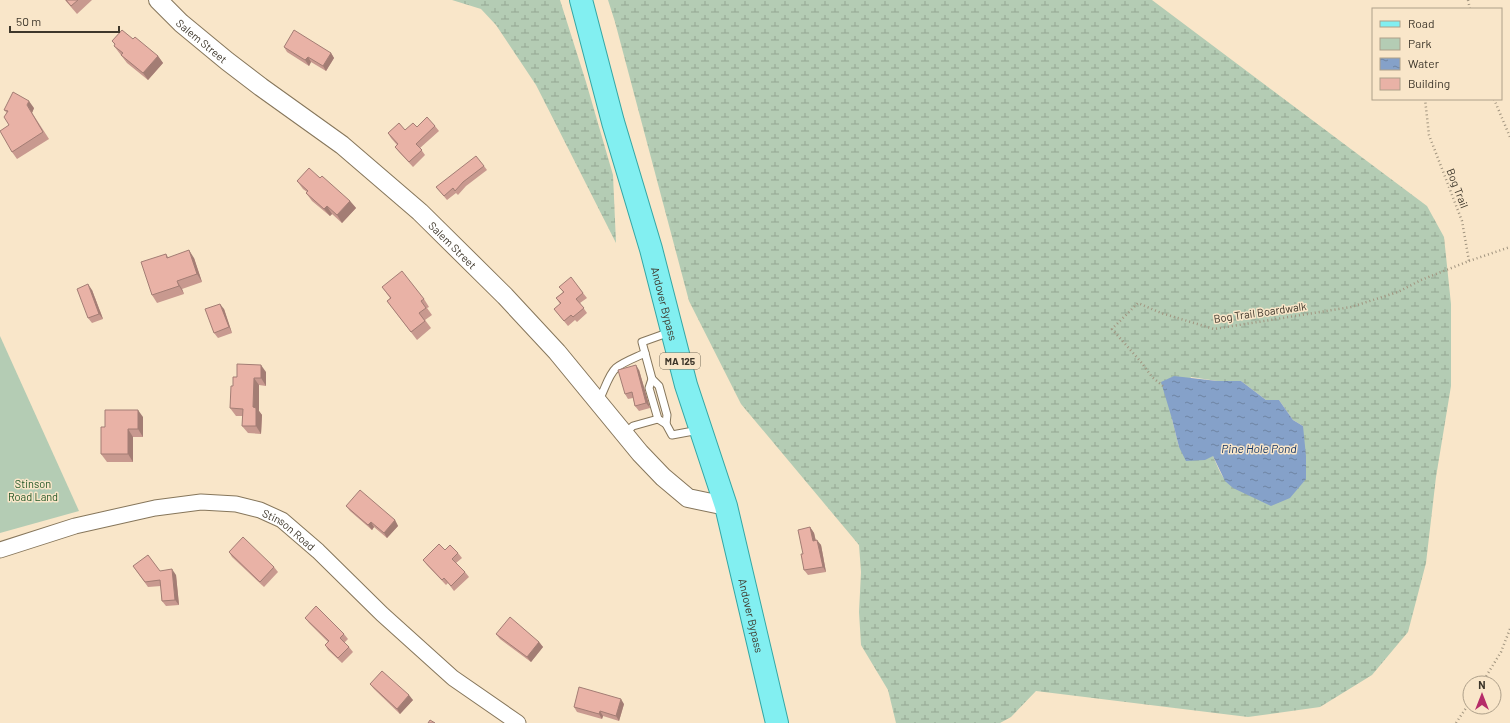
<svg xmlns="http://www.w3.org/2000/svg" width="1510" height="723" viewBox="0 0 1510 723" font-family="Barlow,sans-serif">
  <defs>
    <pattern id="wetland-marsh" width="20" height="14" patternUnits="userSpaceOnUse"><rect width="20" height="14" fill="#b4ccb4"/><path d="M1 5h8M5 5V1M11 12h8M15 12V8" fill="none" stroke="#94a693"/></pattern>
    <pattern id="water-ripples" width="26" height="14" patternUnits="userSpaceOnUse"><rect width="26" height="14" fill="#85a1c9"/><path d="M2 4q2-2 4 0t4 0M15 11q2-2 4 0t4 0" fill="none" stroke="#6e84a3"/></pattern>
  </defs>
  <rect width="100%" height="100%" fill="#f9e6c9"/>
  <path fill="#b4ccb4" d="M0,336L79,511L0,533Z"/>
  <g fill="url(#wetland-marsh)" fill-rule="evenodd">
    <path d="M452,0H560L586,82L613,175L616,243L536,85L496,25L481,9Z"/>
    <path d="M608,0H1152L1427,206L1444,237L1451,304V386L1436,477L1426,563L1408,632L1372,675L1320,707L1248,717L1036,691L1011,717L1000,723H896L888,690L861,645L859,612L861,572L859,545L741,404L689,301L615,22ZM1191,377L1217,381H1241L1266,400H1279L1293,420L1303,426L1249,494C1225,484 1223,480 1213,456L1179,447L1172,419Z"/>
  </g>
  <path fill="url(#water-ripples)" d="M1174,376L1217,381H1241L1266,400H1279L1293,420L1303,426L1306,456V479L1290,498L1271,506L1233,488L1225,481L1213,456L1205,460L1186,461L1179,447L1172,419L1161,382Z"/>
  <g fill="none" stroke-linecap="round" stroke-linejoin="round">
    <g stroke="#86765b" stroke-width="9">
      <g id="service">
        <path d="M670,332L642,342L652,379L659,386L667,415L666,424L672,435L699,430"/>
        <path d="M652,379L649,388L658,419L666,424"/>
        <path d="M598,402C604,392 608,375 616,368C623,362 637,357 645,353"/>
        <path d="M624,434L633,426L658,419"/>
      </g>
    </g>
    <g stroke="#86765b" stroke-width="17">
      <g id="minor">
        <path id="s1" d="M0,550L75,526L155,508L201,502L236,504L260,510L282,520L318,551L382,614L453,678L518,723"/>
      </g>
    </g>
    <g stroke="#86765b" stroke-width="20">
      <g id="tertiary">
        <path id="s2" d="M158,0L181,23L227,61L261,87L342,145L420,212L505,296L557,352L640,453L663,477L688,498L726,506"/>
      </g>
    </g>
    <g stroke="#34a7a5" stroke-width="24">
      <g id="primary">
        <path id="s3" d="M581,0L613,122L651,249L686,385L726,506L777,723"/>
      </g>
    </g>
    <g stroke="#a1947f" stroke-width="2.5" stroke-dasharray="1 3" stroke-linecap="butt">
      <path d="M1468,0L1470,9"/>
      <path d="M1494,99L1510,137"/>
      <path d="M1469,261L1510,247"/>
      <path d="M1163,386L1152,377L1141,362L1112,329L1138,303L1161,313L1214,329L1351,307L1398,292L1421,280L1469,261L1462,221L1429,135L1425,99"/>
      <path d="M1482,683L1501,652L1510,629"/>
      <path d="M1456,723L1470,702"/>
    </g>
    <use href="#service" stroke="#fff" stroke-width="7"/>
    <use href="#minor" stroke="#fff" stroke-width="15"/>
    <use href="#tertiary" stroke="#fff" stroke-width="18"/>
    <use href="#primary" stroke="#82eff1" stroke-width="22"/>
  </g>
  <g fill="#c8998f">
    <path d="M65,0H92L77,14Z"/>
    <path d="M112,41L158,56L163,63L148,80L127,63L114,46L115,45Z"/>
    <path d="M284,47L331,53L334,58L326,71L311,62L309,66L287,52Z"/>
    <path d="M34,108L32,113L49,139L17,159L12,152L9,125L7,113L4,110Z"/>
    <path d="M435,126L439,131L420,148L425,155L413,167L399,152L395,147L397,145L391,138L388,133L417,127Z"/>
    <path d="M484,166L487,170L466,186L458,195L456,193L447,200L436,187Z"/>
    <path d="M320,178L350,201L356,208L342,223L332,214L330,216L312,201L306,193L307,192L303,189L297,181Z"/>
    <path d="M166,254L168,257L194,258L202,282L182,289L184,294L157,303L152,295Z"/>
    <path d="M382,287L424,299L429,307L427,308L432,315L425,320L431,328L417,340L387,301L390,298Z"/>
    <path d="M559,287L583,293L587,298L580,303L587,313L577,322L575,320L568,326L554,309L560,304L556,298L563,292Z"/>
    <path d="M92,290L103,319L92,323L88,318Z"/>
    <path d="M224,309L232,333L218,338L214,333Z"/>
    <path d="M639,370L650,408L639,411L635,406L633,398L628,399L625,394Z"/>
    <path d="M266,372V386L259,385V411L262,415L261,434L248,433L242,426L243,416H236L230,408L233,386L237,377Z"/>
    <path d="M143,417V437H133V462H107L101,454L105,427Z"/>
    <path d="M346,506L395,520L398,526L387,538L374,527L372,530L350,511Z"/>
    <path d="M810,527L814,533L816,541L821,545L826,572L808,575L804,570L803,554Z"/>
    <path d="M445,550L458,553L462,558L456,563L465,572L469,577L454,591L448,583L446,585L427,565L423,560Z"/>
    <path d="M229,552L274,567L278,572L264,587L232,557Z"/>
    <path d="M133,566L176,575L179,605L166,606L162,601L161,586L148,587Z"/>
    <path d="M305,618L344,634L348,639L344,643L349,647L353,652L342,663L328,650L325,645L328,642L309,623Z"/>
    <path d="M496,634L539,642L543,647L531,662L500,639Z"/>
    <path d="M370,684L413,700L400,714L374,689Z"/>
    <path d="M624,704L619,721L603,716L602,719L577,712L574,707Z"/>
  </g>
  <g fill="#a37d74">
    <path d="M331,53L334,58L326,71L323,66Z"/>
    <path d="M158,56L163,63L148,80L143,73Z"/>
    <path d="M308,57L311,62L309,66L305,60Z"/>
    <path d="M29,101L34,108L32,113L49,139L27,105Z"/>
    <path d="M350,201L356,208L342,223L337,215Z"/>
    <path d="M327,206L332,214L330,216L324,209Z"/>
    <path d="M189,250L194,258L202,282L197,274Z"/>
    <path d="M177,281L182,289L184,294L179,286Z"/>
    <path d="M88,284L92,290L103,319L99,314Z"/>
    <path d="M220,304L224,309L232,333L229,327Z"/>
    <path d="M261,365L266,372V386L261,378Z"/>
    <path d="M636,365L639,370L650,408L646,403Z"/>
    <path d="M254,378L259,385V411L262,415L261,434L256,426L253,407Z"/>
    <path d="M138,410L143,417V437L138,429Z"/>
    <path d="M128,429L133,437V462L128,454Z"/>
    <path d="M395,520L398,526L387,538L384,533Z"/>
    <path d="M371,522L374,527L372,530L368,525Z"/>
    <path d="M810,527L814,533L817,546L813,541Z"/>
    <path d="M817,540L821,545L826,572L823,567Z"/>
    <path d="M172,569L176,575L179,605L175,600Z"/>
    <path d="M539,642L543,647L531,662L527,657Z"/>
    <path d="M409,695L413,700L400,714L397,709Z"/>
    <path d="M621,699L624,704L619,721L616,716Z"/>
    <path d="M600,711L603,716L602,719L599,714Z"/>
  </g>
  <g fill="#e9b2a6" stroke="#a37d74">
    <path d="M66,0H78L71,6Z"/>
    <path d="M122,30L133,39L135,37L158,56L143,73L121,55L123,53L114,46L115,44L112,41Z"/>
    <path d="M294,30L331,53L323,66L308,57L305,60L284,47Z"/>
    <path d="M13,92L29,101L27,105L43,132L12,152L0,131L9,125L4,117L8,111L4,110Z"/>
    <path d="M427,117L435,126L416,144L422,150L409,162L395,147L398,144L388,133L399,123L405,130L413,123L417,127Z"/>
    <path d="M476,156L484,166L463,182L455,191L453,188L444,196L436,187Z"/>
    <path d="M309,168L320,178L322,176L350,201L337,215L327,206L324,209L306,193L308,191L297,181Z"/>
    <path d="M189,250L197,274L177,281L179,286L152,295L141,262L166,254L167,258Z"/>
    <path d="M402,271L424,299L421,301L426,308L419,313L425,321L411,332L387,301L391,298L382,287Z"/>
    <path d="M571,277L583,293L576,299L584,308L573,317L571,315L564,321L554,309L561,303L556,298L564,292L559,287Z"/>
    <path d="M88,284L99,314L88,318L77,289Z"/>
    <path d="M220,304L229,327L214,333L205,309Z"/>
    <path d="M237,364L261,365V378H254L253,407L256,408V426H242L243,409L230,408L231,386H233V377H237Z"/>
    <path d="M636,365L646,403L635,406L632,392L625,394L618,370Z"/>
    <path d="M105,410H138V429H128V454H101V427H105Z"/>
    <path d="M360,490L395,520L384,533L371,522L368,525L346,506Z"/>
    <path d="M810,527L813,541L817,540L823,567L804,570L801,554H803L798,530Z"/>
    <path d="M243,537L274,567L260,582L229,552Z"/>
    <path d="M439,544L445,550L450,545L458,553L452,559L465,572L451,586L444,578L442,580L423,560Z"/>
    <path d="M148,555L160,571L172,569L175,600L162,601L160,580L145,582L133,566Z"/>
    <path d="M316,606L344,634L340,638L349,647L338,658L325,645L329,641L305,618Z"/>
    <path d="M510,617L539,642L527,657L496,634Z"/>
    <path d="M382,671L409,695L397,709L370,684Z"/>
    <path d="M579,687L621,699L616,716L600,711L599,714L574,707Z"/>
    <path d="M430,720L435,723H428Z"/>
  </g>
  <g text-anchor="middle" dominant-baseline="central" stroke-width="3" stroke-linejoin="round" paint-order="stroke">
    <rect fill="#f9e6c9" stroke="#766c5a" stroke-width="1" x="660" y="353" width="40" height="16" rx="3"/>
    <g font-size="10" font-weight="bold" fill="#3e372b">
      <text x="680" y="361">MA 125</text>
    </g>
    <g font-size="11" fill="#3e372b" stroke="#f9e6c9">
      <text stroke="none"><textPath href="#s2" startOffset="60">Salem Street</textPath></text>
      <text transform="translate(1458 188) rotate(69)">Bog Trail</text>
      <text stroke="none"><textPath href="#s2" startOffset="384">Salem Street</textPath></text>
      <text stroke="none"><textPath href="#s3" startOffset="315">Andover Bypass</textPath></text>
      <text transform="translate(1260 312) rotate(-8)">Bog Trail Boardwalk</text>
      <text stroke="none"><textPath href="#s1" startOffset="302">Stinson Road</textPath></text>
      <text stroke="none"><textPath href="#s3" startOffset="639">Andover Bypass</textPath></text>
    </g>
    <g font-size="11" fill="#215625" stroke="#f9e6c9">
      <text x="33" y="483">Stinson<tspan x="33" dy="13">Road Land</tspan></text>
    </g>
    <g font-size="12" font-style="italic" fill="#113466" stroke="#f9e6c9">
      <text x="1259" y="448">Pine Hole Pond</text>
    </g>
  </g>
  <rect x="1372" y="8" width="130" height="92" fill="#f9e6c9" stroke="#aea08a"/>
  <rect x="1380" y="21" width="20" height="6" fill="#82eff1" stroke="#aea08a"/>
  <text x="1408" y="28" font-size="12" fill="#3e372b">Road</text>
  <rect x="1380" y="38" width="20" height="12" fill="#b4ccb4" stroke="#aea08a"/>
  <text x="1408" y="48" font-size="12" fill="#3e372b">Park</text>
  <rect x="1380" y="58" width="20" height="12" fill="url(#water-ripples)" stroke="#aea08a"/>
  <text x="1408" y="68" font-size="12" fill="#3e372b">Water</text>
  <rect x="1380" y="78" width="20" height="12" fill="#e9b2a6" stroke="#aea08a"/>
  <text x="1408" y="88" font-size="12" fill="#3e372b">Building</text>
  <g transform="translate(1482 695)"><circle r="19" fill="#f9e6c9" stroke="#aea08a"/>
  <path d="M0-3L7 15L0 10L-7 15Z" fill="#b62c69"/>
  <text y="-6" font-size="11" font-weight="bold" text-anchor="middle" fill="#3e372b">N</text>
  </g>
  <path d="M10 26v6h109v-6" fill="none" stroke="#3e372b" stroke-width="2"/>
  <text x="16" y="26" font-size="12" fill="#3e372b" stroke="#f9e6c9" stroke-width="3" paint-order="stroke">50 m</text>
</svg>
